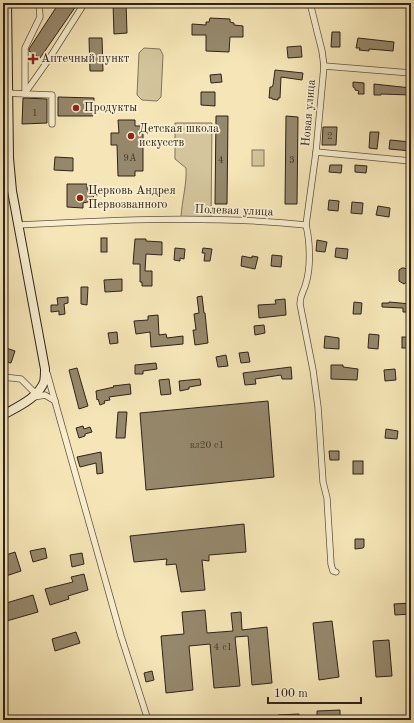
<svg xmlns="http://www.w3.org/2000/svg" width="414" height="723" viewBox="0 0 414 723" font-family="'Old Standard TT',serif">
  <rect width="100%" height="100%" fill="#f6e6b7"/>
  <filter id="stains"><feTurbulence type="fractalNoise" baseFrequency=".005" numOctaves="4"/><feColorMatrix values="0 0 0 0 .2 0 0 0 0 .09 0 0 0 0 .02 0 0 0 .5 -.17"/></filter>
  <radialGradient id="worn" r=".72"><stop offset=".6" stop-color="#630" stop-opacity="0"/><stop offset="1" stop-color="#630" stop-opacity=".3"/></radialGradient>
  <g fill="#d4c59c" stroke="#81745c">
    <path d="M144,48L160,49L163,55L161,97L157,101L142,100L137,95L139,53Z"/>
    <path d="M175,123H212L211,217H181C182,200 187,184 186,168L175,159Z"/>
    <rect x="252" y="150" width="12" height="16"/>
  </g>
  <g fill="#96886c" stroke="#2e231b">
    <path d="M59,3H71L76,6L40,58L29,51V49Z"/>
    <path d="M113,3H126L127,33L114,34Z"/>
    <path d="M210,18L230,19V22L234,23V25L243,26V37H230L229,52L206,51V35H192V24L206,25V22H209Z"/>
    <path d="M332,32H340V47H331Z"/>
    <path d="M89,38H102L103,71H90Z"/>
    <path d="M358,38L394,42L393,51L369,49V51L359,50L360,48H356Z"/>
    <path d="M301,46L302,57L288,58L287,47Z"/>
    <path d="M275,70L303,73L302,80L281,77L280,98H278V100L272,99V98H269L270,87H272L273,85Z"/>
    <path d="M221,74L222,82L211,83L210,75Z"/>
    <path d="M353,82L364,83V94H358L359,91L355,90V88L353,87Z"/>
    <path d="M374,84L411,88V95L381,94V95H374Z"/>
    <path d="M201,92H215V106L201,105Z"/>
    <path d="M58,97L94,98L93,116H58Z"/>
    <path d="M23,98L47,99V123L22,124Z"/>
    <path d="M216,116H228L227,204H215Z"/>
    <path d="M286,116L298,117L297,204H285Z"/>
    <path d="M118,120H135V126H143V171H135V176H118L117,145H111V133H119Z"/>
    <path d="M323,127H337L336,145H322Z"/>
    <path d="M370,132H379L377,149L369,148Z"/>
    <path d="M390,140L411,142V151L389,149Z"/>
    <path d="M55,157L73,158V171L54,170Z"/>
    <path d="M330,165H342L341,173L329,172Z"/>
    <path d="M355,165L367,166L366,173L355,172Z"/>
    <path d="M67,184H87V189L91,191L94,195L92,201L83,203V208L67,207Z"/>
    <path d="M329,200L339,201L338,211L328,210Z"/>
    <path d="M352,202L363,203L362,214L351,213Z"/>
    <path d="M378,206L390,208L389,217L376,215Z"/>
    <rect x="101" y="238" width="6" height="14"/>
    <path d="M135,239H146V241L162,242V255L146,254L145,271H152V286H142V282H140V264H133Z"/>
    <path d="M317,240L327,242L325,252L316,251Z"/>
    <path d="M175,248L185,249L184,259L180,258V261L174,260Z"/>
    <path d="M203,248L212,249L210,261H204L205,253H202Z"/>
    <path d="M336,248L348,249L347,259L335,257Z"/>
    <path d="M272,255L282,256L281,267L271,266Z"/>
    <path d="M242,256L252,258V256L258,257L255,269L241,266Z"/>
    <path d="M402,268H404L410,270L409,280L404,284L399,281V270Z"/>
    <path d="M122,279V291L105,292L104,280Z"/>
    <path d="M81,287H88L87,305L81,304Z"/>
    <path d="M202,296L204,313H205L208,343L195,345L193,330H196L194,314L199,313L197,297Z"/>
    <path d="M68,297V303L64,304L65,314L59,315V311L51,312V305H58L57,298Z"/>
    <path d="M285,299L286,315L259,318L258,305L276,304L275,300Z"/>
    <path d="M354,302L362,303L361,314H353Z"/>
    <path d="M389,302L411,304V312H403V308L382,307V303H389Z"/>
    <path d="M158,315L159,335L166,334L167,338L183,336V344L151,347L150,332L136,334L134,321L148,320V316Z"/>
    <path d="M264,325L265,333L255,335L254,326Z"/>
    <path d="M117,332L118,343L110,344L108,333Z"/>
    <path d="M369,334L379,335L378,349L368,348Z"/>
    <path d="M325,336L339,338V349L324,348Z"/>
    <rect x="402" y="337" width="9" height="11"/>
    <path d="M3,347L15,351L11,363L3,361Z"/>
    <path d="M248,352L250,362L241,363L239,353Z"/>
    <path d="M226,355L228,366L218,367L216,357Z"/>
    <path d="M156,363L157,369L143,371V374H135V365Z"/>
    <path d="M331,365H343V367L358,369L357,380L331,379Z"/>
    <path d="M291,367L292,379H282L281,375L255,379L256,384L245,385L243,373Z"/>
    <path d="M77,368L88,406L79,409L69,370Z"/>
    <path d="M395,369L396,380L385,381L384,370Z"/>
    <path d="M169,379L171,394L161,395L159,380Z"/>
    <path d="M200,379L201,385L189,387V389L180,391L179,381Z"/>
    <path d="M130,384L131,394L109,397L110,400L104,401L105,403L100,405L98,399L97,400L96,391L114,387L113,386Z"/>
    <path d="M268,401L274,477L146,490L140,413Z"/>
    <path d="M118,412H127L125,438H116Z"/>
    <path d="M83,426L84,429L90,427L92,432L85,434V436L79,438L76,428Z"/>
    <path d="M386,429L398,431L397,439L385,438Z"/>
    <path d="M329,451H339V460H330Z"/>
    <path d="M101,452L103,473L97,474L96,463L80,467L77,457Z"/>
    <rect x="353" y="461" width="10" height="13"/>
    <path d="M244,524L246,552L209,555V561L202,560L205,590L181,592L176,564L166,565L167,559L134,562L130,536Z"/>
    <path d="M355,539H364V547L363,548L355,549Z"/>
    <path d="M45,548L47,558L33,562L30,551Z"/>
    <path d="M15,552L21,571L3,577V556Z"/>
    <path d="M82,553L84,564L72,567L70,555Z"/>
    <path d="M84,574L88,590L68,596L69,599L50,605L45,589L73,582L71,577Z"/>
    <path d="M33,595L38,612L3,622V604Z"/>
    <path d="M411,603V614L395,615L394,604Z"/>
    <path d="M205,610L207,633L233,631L231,613L241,612L242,630L267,627L272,683L252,685L248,636L235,637L240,686L214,688L210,644L189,646L193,690L166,693L161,636L184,634L182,612Z"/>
    <path d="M332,621L339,677L319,680L313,623Z"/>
    <path d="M76,632L80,643L55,651L52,639Z"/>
    <path d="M389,640L392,676L376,677L373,641Z"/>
    <path d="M152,671L154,680L146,682L144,673Z"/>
    <path d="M340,710V720H317V711Z"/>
    <path d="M299,714L300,720H278V715Z"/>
  </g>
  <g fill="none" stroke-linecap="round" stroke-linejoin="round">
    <g stroke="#605442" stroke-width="7">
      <g id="street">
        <path d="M310,3L322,51L324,66L316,152L306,225C310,241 311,267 306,283C304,292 300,294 300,304L313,370L318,407L323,482L327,498L331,564L333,571L336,572"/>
        <path d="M324,66L411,73"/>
        <path d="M7,93L25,94V48L40,17L39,3"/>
        <path d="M25,93L47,62L82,7"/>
        <path d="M25,94L52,95V124"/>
        <path d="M316,152L411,161"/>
        <path d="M18,225C113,220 210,215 306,225"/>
        <path d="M47,373L121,636L148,720"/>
        <path d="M3,377L21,379L36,394"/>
        <path d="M34,397L45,395L55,401"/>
      </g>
    </g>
    <g stroke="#2e231b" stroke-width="10">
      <path id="secondary" d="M3,415C17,407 38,398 44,382C45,378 45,373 45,369L12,191L9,158L7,3"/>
    </g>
    <use href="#street" stroke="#f9efd0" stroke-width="5.5"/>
    <use href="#secondary" stroke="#f9efd0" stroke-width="8"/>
  </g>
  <g fill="#8f2418" stroke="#f9efd0" stroke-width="1.5">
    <path d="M31 53h4v4h4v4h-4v4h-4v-4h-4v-4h4z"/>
    <circle cx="76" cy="108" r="4"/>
    <circle cx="131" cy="136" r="4"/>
    <circle cx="80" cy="198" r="4"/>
  </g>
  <g text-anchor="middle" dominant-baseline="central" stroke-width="3.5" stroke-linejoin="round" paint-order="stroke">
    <g font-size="10" fill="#483c2f">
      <text x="35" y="113">1</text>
      <text x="330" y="136">2</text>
      <text x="130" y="158">9А</text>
      <text x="221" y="160">4</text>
      <text x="292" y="160">3</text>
      <text x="207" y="445">вл20 с1</text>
      <text x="223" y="647">4 с1</text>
    </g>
    <g font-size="12" fill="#2e231b" stroke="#f9efd0" text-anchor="start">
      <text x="41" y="59">Аптечный пункт</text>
      <text x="84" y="108">Продукты</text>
      <text x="139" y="129">Детская школа<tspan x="139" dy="14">искусств</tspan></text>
      <text x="88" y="191">Церковь Андрея<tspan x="88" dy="14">Первозванного</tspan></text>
    </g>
    <g font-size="12" fill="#2e231b" stroke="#f9efd0">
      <text transform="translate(309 113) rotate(-85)">Новая улица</text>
      <text transform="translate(234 211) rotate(2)">Полевая улица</text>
    </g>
  </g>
  <rect width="414" height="723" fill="none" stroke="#f6e6b7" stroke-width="16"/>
  <rect x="4" y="4" width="406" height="715" fill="none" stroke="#2e231b" stroke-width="2"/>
  <rect x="8" y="8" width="398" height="707" fill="none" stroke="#2e231b"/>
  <path d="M268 697v6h93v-6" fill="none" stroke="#2e231b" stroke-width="2"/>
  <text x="274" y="697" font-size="12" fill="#2e231b" stroke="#f9efd0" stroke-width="3" paint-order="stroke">100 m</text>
  <rect width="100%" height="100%" filter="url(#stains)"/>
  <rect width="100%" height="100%" fill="url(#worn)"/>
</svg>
